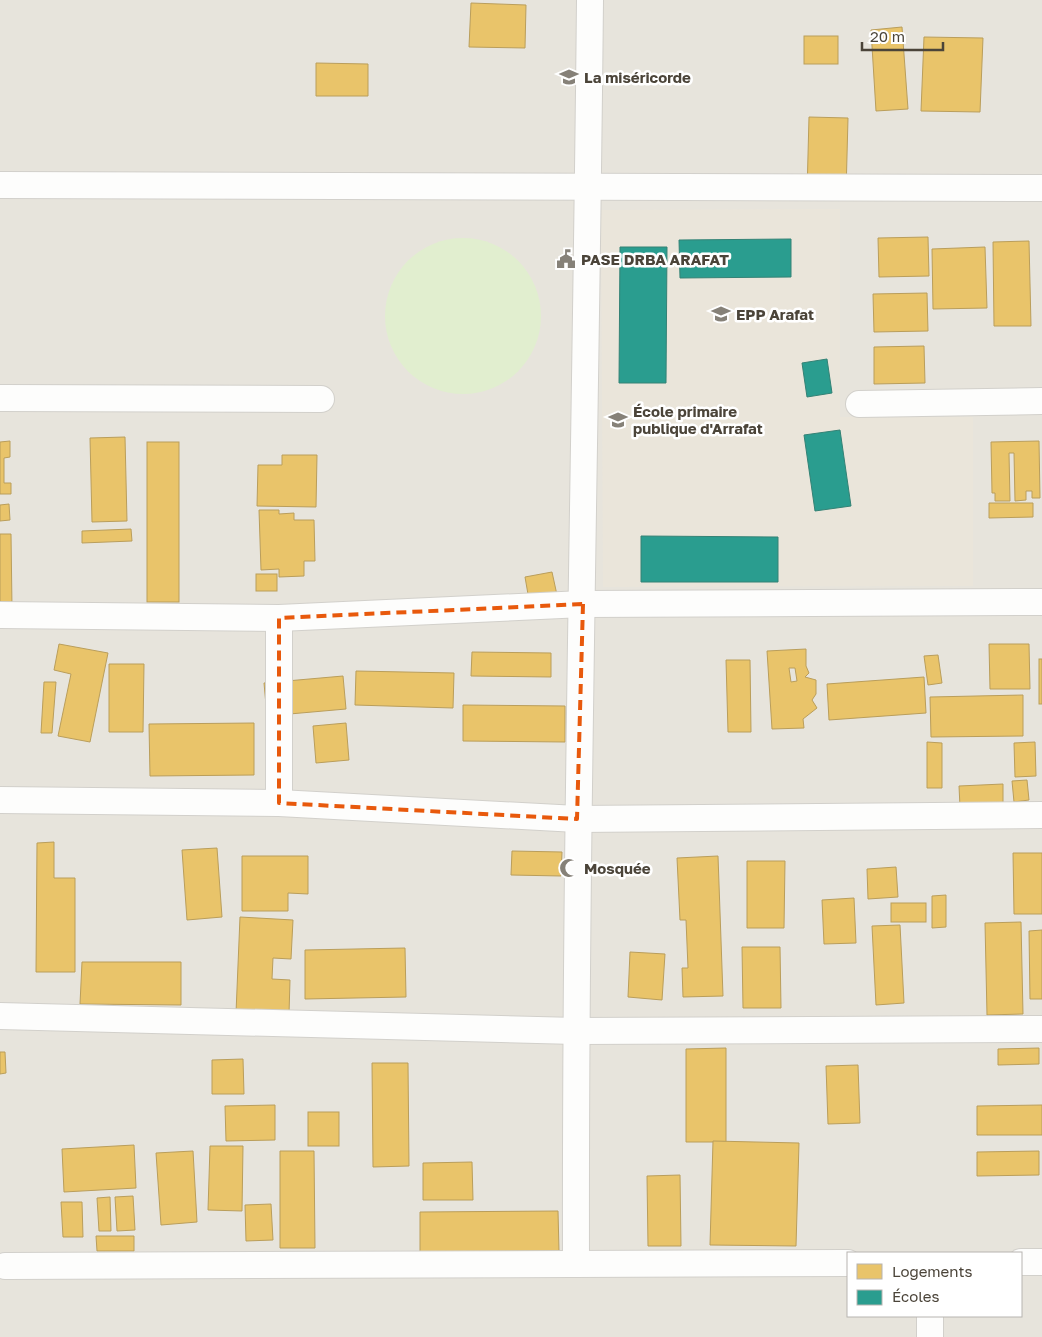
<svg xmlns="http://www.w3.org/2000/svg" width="1042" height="1337" viewBox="0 0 1042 1337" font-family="'Golos Text',sans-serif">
  <rect width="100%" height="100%" fill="#f4f2ee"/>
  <path fill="#e7e4dc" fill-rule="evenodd" d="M0,0H1042V1337H0ZM848,1253H1021V1316H848Z"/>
  <path fill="#eae5da" d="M840,209V417H973V586L603,587L601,210Z"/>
  <circle fill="#e1eecf" cx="463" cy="316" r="78"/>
  <g fill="#e9c46a" stroke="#ba9e5b" fill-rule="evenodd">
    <path d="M471,3L526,5L525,48L469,47Z"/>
    <path d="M902,27L908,109L876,111L871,30Z"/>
    <rect x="804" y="36" width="34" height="28"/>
    <path d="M924,37L983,38L980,112L921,111Z"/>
    <path d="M316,63L368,64V96H316Z"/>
    <path d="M809,117L848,118L846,193H807Z"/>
    <path d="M928,237L929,276L879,277L878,238Z"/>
    <path d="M1029,241L1031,326H994L993,242Z"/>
    <path d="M985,247L987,308L933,309L932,249Z"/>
    <path d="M927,293L928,331L874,332L873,294Z"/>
    <path d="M924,346L925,383L874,384V347Z"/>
    <path d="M125,437L127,521L92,522L90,438Z"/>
    <path d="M10,441V457L4,458V483H11V494H0V442Z"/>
    <path d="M1039,441L1040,498H1032V491H1026V500L1015,501L1014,453H1009L1010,501H995V493H992L991,442Z"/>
    <rect x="147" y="442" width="32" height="160"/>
    <path d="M282,455H317L316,507L257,506L258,465H282Z"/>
    <path d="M989,503H1033V517L989,518Z"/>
    <path d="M9,504L10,520L0,521V505Z"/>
    <path d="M259,510H279V514L294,513V520H314L315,561H304V576L279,577V569L261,570Z"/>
    <path d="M131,529L132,541L82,543V531Z"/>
    <path d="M0,534H11L12,608L0,609Z"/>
    <path d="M552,572L557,595L529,600L525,577Z"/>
    <rect x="256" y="574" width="21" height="17"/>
    <path d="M59,644L108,653L90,742L58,736L71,674L54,670Z"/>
    <path d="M989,644H1029L1030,689H990Z"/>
    <path d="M806,649V666L809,673L805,677L816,680V694L812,700L817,708L803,719L804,728L772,729L767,651ZM789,668H795L797,681L791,682Z"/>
    <path d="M472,652L551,653V677L471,676Z"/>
    <path d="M938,655L942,683L928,685L924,656Z"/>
    <rect x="1039" y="659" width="3" height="45"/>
    <path d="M726,660H750L751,732H728Z"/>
    <path d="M109,664H144L143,732H109Z"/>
    <path d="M356,671L454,673L453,708L355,705Z"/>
    <path d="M343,676L346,709L267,716L264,683Z"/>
    <path d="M924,677L926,713L829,720L827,684Z"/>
    <path d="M44,682H56L52,733H41Z"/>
    <path d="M1023,695V736L931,737L930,697Z"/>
    <path d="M463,705L565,706V742L463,741Z"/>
    <path d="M254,723V775L150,776L149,724Z"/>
    <path d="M346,723L349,760L316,763L313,726Z"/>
    <path d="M927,742L942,743V788H927Z"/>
    <path d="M1035,742L1036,776L1015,777L1014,743Z"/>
    <path d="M1027,780L1029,800L1014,802L1012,781Z"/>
    <path d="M1003,784V805L960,807L959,786Z"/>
    <path d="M54,842V878H75V972H36L37,843Z"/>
    <path d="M217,848L222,917L187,920L182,850Z"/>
    <path d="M512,851L562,852L561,876L511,875Z"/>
    <path d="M1013,853H1042V914H1014Z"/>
    <path d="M242,856H308V894L288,893V911H242Z"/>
    <path d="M718,856L723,996L683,997L682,968H688L686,920H680L677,858Z"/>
    <path d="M747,861H785L784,928H747Z"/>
    <path d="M896,867L898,897L868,899L867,869Z"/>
    <path d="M946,895V927L932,928V896Z"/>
    <path d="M854,898L856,943L824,944L822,900Z"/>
    <rect x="891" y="903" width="35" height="19"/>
    <path d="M240,917L293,920L291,959L273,958L272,979L290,980L289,1014L236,1013Z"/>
    <path d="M1021,922L1023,1014L987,1015L985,923Z"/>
    <path d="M900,925L904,1003L876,1005L872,926Z"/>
    <path d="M1042,930V999H1030L1029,931Z"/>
    <path d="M742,947H780L781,1008H743Z"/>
    <path d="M405,948L406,997L305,999V950Z"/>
    <path d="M630,952L665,954L662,1000L628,997Z"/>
    <path d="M82,962H181V1005L80,1004Z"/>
    <path d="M726,1048V1142H686V1049Z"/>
    <path d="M1039,1048V1064L998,1065V1049Z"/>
    <path d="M0,1052H5L6,1073L0,1074Z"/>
    <path d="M243,1059L244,1094H212V1060Z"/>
    <path d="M372,1063H408L409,1166L373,1167Z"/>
    <path d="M858,1065L860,1123L828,1124L826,1066Z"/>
    <path d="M275,1105V1140L226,1141L225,1106Z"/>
    <path d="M1042,1105V1135H977V1106Z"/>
    <rect x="308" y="1112" width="31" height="34"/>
    <path d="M713,1141L799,1143L796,1246L710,1245Z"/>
    <path d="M134,1145L136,1188L64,1192L62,1149Z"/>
    <path d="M210,1146H243L242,1211L208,1210Z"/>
    <path d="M193,1151L197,1222L161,1225L156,1153Z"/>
    <path d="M280,1151H314L315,1248H280Z"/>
    <path d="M1039,1151V1175L977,1176V1152Z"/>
    <path d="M472,1162L473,1200H423V1163Z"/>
    <path d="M680,1175L681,1246H648L647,1176Z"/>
    <path d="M133,1196L135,1230L117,1231L115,1197Z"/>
    <path d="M110,1197L111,1231H99L97,1198Z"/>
    <path d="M61,1202H82L83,1237H63Z"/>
    <path d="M271,1204L273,1240L246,1241L245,1205Z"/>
    <path d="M558,1211L559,1251L420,1252V1212Z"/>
    <path d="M96,1236H134V1251H97Z"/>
  </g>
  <g fill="#2a9d8f" stroke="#348275">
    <path d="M791,239V277L680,278L679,240Z"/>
    <path d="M620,247H667L666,383H619Z"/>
    <path d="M827,359L832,393L807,397L802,363Z"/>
    <path d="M840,430L851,506L815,511L804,435Z"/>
    <path d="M641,536L778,537V582H641Z"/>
  </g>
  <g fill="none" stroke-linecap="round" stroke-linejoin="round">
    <g stroke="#d2d0cb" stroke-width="28">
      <g id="minor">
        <path d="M0,185L1042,188"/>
        <path d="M0,398L321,399"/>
        <path d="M859,404L1042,401"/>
        <path d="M0,615L279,618L583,604L1042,602"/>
        <path d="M279,618V803"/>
        <path d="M0,800L279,803L577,819L1042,815"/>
        <path d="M0,1016L576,1031L1042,1029"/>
        <path d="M1021,1262H1042"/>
        <path d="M576,1264C575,843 586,421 590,0"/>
        <path d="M5,1266L848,1263"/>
        <path d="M930,1316V1337"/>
      </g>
    </g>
    <use href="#minor" stroke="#fdfdfc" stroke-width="26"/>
  </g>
  <path fill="none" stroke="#e8590c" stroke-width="4" stroke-dasharray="10 6" stroke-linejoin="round" d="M583,604L577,819L279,803V618Z"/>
  <defs>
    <g id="school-bare" transform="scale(1.5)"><path d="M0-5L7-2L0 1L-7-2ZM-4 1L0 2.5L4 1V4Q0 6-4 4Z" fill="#868178" stroke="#fff" stroke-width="2.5" paint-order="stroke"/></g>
    <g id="civic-bare" transform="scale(1.5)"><path d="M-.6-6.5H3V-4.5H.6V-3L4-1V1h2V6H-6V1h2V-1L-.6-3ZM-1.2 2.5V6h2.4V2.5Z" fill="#868178" stroke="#fff" stroke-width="2.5" paint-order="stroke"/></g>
    <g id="mosque-bare" transform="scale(1.5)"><path d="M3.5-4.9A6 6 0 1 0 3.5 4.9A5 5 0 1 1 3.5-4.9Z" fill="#868178" stroke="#fff" stroke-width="2.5" paint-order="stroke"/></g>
  </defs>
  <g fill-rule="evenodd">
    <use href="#school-bare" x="569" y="77"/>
    <use href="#civic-bare" x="566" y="259"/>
    <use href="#school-bare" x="721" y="314"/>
    <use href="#school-bare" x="618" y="420"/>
    <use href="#mosque-bare" x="569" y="868"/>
  </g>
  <g text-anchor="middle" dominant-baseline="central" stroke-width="5" stroke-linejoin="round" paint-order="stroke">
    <g font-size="15" font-weight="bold" fill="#4b4439" stroke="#fff" text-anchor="start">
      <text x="584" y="77">La miséricorde</text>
      <text x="581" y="259">PASE DRBA ARAFAT</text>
      <text x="736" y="314">EPP Arafat</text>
      <text x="633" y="411">École primaire<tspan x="633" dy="17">publique d'Arrafat</tspan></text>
      <text x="584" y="868">Mosquée</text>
    </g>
  </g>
  <rect x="847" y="1252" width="175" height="65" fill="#ffffff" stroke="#b7b4b0"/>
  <rect x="857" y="1264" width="25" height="15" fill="#e9c46a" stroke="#b7b4b0"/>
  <text x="892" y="1277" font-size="15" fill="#4b4439">Logements</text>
  <rect x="857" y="1290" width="25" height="15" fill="#2a9d8f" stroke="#b7b4b0"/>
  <text x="892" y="1302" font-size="15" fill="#4b4439">Écoles</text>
  <path d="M862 42v8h81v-8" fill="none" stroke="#4b4439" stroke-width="2.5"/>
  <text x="870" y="42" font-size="15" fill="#4b4439" stroke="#ffffff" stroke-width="4" paint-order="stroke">20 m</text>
</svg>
